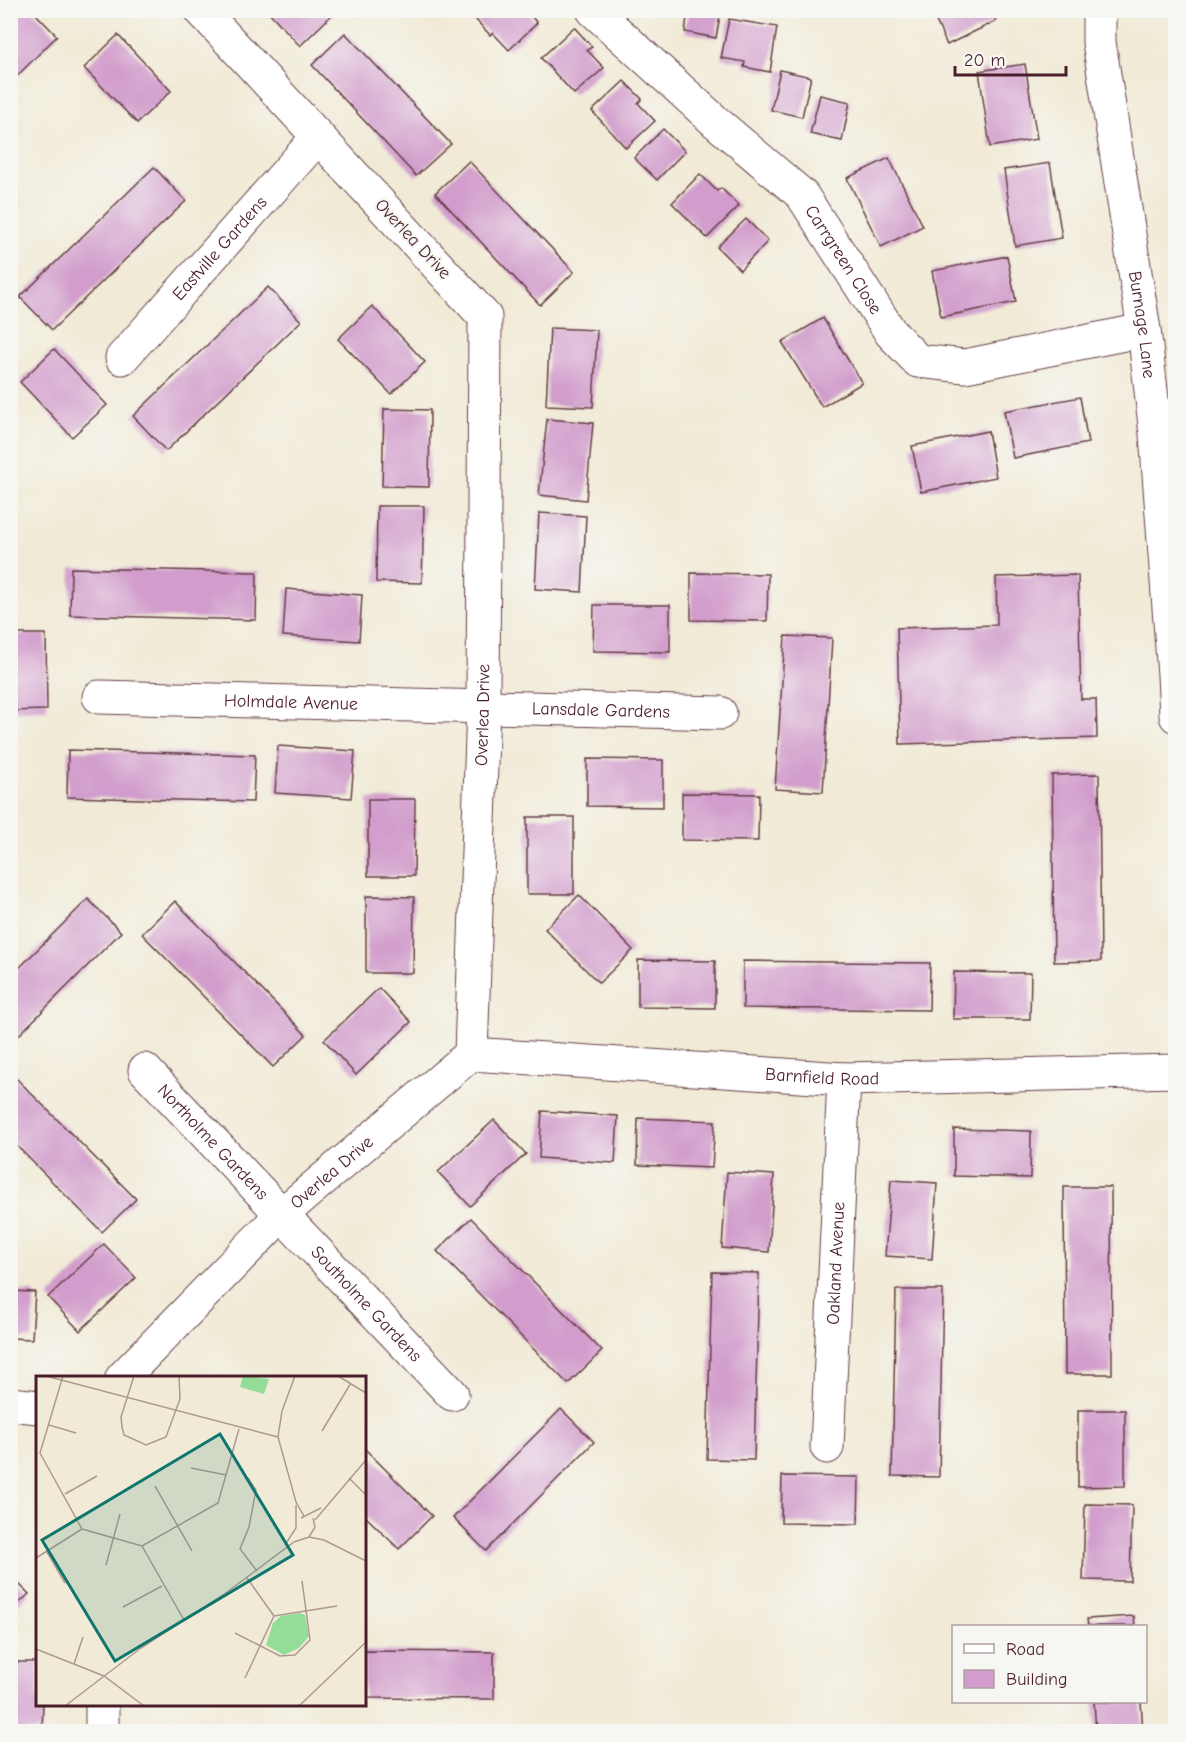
<svg xmlns="http://www.w3.org/2000/svg" width="1186" height="1742" viewBox="0 0 1186 1742" font-family="'Comic Neue',sans-serif">
  <rect width="100%" height="100%" fill="#f6f6f2"/>
  <filter id="ink" filterUnits="userSpaceOnUse"><feTurbulence type="fractalNoise" baseFrequency=".0167" numOctaves="2"/><feDisplacementMap in="SourceGraphic" scale="12" xChannelSelector="R" yChannelSelector="G"/><feConvolveMatrix kernelMatrix="1 2 1 2 8 2 1 2 1" color-interpolation-filters="sRGB"/></filter>
  <filter id="wash" filterUnits="userSpaceOnUse"><feTurbulence type="fractalNoise" baseFrequency=".008" numOctaves="4" result="noise"/><feDisplacementMap in="SourceGraphic" scale="24" xChannelSelector="R" yChannelSelector="G"/><feGaussianBlur stdDeviation="1.35" result="paint"/><feColorMatrix in="noise" values="0 0 0 0 0 0 0 0 0 0 0 0 0 0 0 0 0 1.4 0 .05"/><feComposite in="paint" operator="in"/></filter>
  <g filter="url(#wash)">
    <rect width="100%" height="100%" fill="#f1ead6"/>
    <g id="blocks">
      <g fill="#d29dcc">
        <path d="M17,10H32L57,36L10,83V17Z"/>
        <path d="M267,10H331L334,13L300,46Z"/>
        <path d="M486,10H526L537,23L509,50L493,33L490,35L476,20Z"/>
        <path d="M688,10H721L716,38L685,32Z"/>
        <path d="M931,10H992L996,21L947,45Z"/>
        <path d="M729,19L777,27L770,72L744,67L745,62L721,58Z"/>
        <path d="M574,27L592,47L587,50L604,68L574,94L541,58Z"/>
        <path d="M345,33L451,144L416,176L312,65Z"/>
        <path d="M118,35L171,91L137,123L84,68Z"/>
        <path d="M1025,64L1037,139L990,147L979,71Z"/>
        <path d="M780,70L811,77L802,117L771,110Z"/>
        <path d="M624,81L642,99L638,103L655,121L626,148L592,111Z"/>
        <path d="M820,95L850,102L842,141L810,134Z"/>
        <path d="M663,129L685,151L657,180L634,158Z"/>
        <path d="M889,158L923,226L881,247L847,178Z"/>
        <path d="M469,161L574,272L540,305L435,193Z"/>
        <path d="M1050,163L1062,238L1015,246L1004,170Z"/>
        <path d="M154,167L186,201L52,330L20,297Z"/>
        <path d="M700,174L717,191L721,188L739,206L707,238L672,203Z"/>
        <path d="M746,219L768,241L740,270L717,247Z"/>
        <path d="M1007,256L1016,302L941,317L932,271Z"/>
        <path d="M268,287L301,321L166,451L133,416Z"/>
        <path d="M372,306L425,362L391,394L338,339Z"/>
        <path d="M823,318L862,383L822,407L782,342Z"/>
        <path d="M550,328L597,330L593,407L546,405Z"/>
        <path d="M54,349L107,405L72,437L20,382Z"/>
        <path d="M1080,397L1088,443L1013,458L1004,411Z"/>
        <path d="M384,409L430,410L429,487L382,486Z"/>
        <path d="M547,419L593,423L586,500L539,495Z"/>
        <path d="M988,431L996,477L921,492L912,446Z"/>
        <path d="M377,506H424L422,583L376,582Z"/>
        <path d="M539,513L586,516L582,592L535,589Z"/>
        <path d="M71,568L257,572L256,620L70,615Z"/>
        <path d="M691,573L768,574L767,621L691,620Z"/>
        <path d="M1078,575L1081,699H1096L1097,738L900,744L897,628L997,625L996,577Z"/>
        <path d="M286,589L362,595L359,641L283,636Z"/>
        <path d="M594,605H670V652L593,651Z"/>
        <path d="M10,634H46L47,710L10,711Z"/>
        <path d="M785,636L832,638L823,792L775,789Z"/>
        <path d="M278,746L355,751L351,798L275,793Z"/>
        <path d="M68,750L255,755L253,802L67,797Z"/>
        <path d="M587,759L663,760V807L587,806Z"/>
        <path d="M1099,774L1101,961L1054,962L1052,775Z"/>
        <path d="M682,793L759,794L758,841L682,840Z"/>
        <path d="M368,799H415L414,876H368Z"/>
        <rect x="527" y="817" width="47" height="77"/>
        <path d="M579,895L633,950L599,983L545,929Z"/>
        <path d="M366,896L414,897L413,973H366Z"/>
        <path d="M88,899L121,932L13,1041L10,1039V977Z"/>
        <path d="M175,901L306,1035L273,1067L142,934Z"/>
        <path d="M638,960L715,961V1008L638,1007Z"/>
        <path d="M743,961L930,963L929,1010L743,1008Z"/>
        <path d="M954,972L1031,973L1030,1019H953Z"/>
        <path d="M379,988L411,1022L356,1075L324,1040Z"/>
        <path d="M10,1072L136,1199L102,1232L10,1139Z"/>
        <path d="M542,1111L618,1116L615,1163L539,1158Z"/>
        <path d="M638,1118L715,1121L712,1168L637,1165Z"/>
        <path d="M494,1120L526,1154L470,1206L438,1172Z"/>
        <path d="M954,1129L1031,1131L1030,1178L954,1176Z"/>
        <path d="M727,1172L774,1175L769,1252L722,1248Z"/>
        <path d="M891,1180L937,1183L932,1259L885,1256Z"/>
        <path d="M1064,1187H1111L1112,1374H1065Z"/>
        <path d="M471,1218L602,1351L568,1384L437,1251Z"/>
        <path d="M104,1244L136,1278L80,1331L48,1297Z"/>
        <path d="M712,1272L759,1273L754,1460L707,1459Z"/>
        <path d="M896,1290H943L939,1477L892,1476Z"/>
        <path d="M10,1291L35,1292L32,1339L10,1338Z"/>
        <path d="M561,1409L594,1442L486,1551L453,1518Z"/>
        <path d="M1078,1410H1125V1486L1078,1487Z"/>
        <path d="M364,1448L432,1516L399,1549L364,1515Z"/>
        <path d="M782,1476L859,1477L858,1524L781,1523Z"/>
        <path d="M1085,1504L1132,1505L1130,1581L1083,1580Z"/>
        <path d="M10,1575L29,1594L10,1611Z"/>
        <path d="M1134,1616L1135,1626H1088L1087,1619Z"/>
        <path d="M364,1651L494,1652V1699L364,1698Z"/>
        <path d="M10,1662H38V1704H43L42,1731H10Z"/>
        <path d="M1094,1702H1141L1143,1731H1096Z"/>
      </g>
    </g>
  </g>
  <g filter="url(#ink)">
    <use href="#blocks" fill-opacity="0" stroke="#633d45" stroke-width="1.5"/>
    <g fill="none" stroke-linecap="round" stroke-linejoin="round">
      <g stroke="#633d45" stroke-width="35">
        <g id="minor">
          <path id="s1" d="M593,10L717,123L802,195L891,333L918,361L965,366L1144,330"/>
          <path id="s2" d="M1099,10V42L1144,330L1156,434L1174,675L1176,716"/>
          <path id="s3" d="M122,358L318,137"/>
          <path id="s4" d="M99,697L720,713"/>
          <path id="s5" d="M471,1054L844,1079L1176,1071"/>
          <path id="s6" d="M145,1070L452,1394"/>
          <path id="s7" d="M122,1378L281,1215L471,1054L483,707L485,317L201,10"/>
          <path d="M10,1404L38,1407"/>
          <path id="s8" d="M827,1447L844,1079"/>
          <path d="M102,1732V1704"/>
        </g>
      </g>
      <use href="#minor" stroke="#fff" stroke-width="33"/>
    </g>
  </g>
  <g text-anchor="middle" dominant-baseline="central" stroke-width="4.5" stroke-linejoin="round" paint-order="stroke">
    <g font-size="18" fill="#4a1f2b" stroke="#f6f6f2">
      <text transform="translate(413 239) rotate(47)">Overlea Drive</text>
      <text stroke="none"><textPath href="#s3" startOffset="147">Eastville Gardens</textPath></text>
      <text stroke="none"><textPath href="#s1" startOffset="356">Carrgreen Close</textPath></text>
      <text stroke="none"><textPath href="#s2" startOffset="318">Burnage Lane</textPath></text>
      <text stroke="none"><textPath href="#s4" startOffset="192">Holmdale Avenue</textPath></text>
      <text stroke="none"><textPath href="#s4" startOffset="502">Lansdale Gardens</textPath></text>
      <text stroke="none"><textPath href="#s7" startOffset="816">Overlea Drive</textPath></text>
      <text stroke="none"><textPath href="#s5" startOffset="352">Barnfield Road</textPath></text>
      <text stroke="none"><textPath href="#s6" startOffset="99">Northolme Gardens</textPath></text>
      <text stroke="none"><textPath href="#s7" startOffset="294">Overlea Drive</textPath></text>
      <text stroke="none"><textPath href="#s8" startOffset="184">Oakland Avenue</textPath></text>
      <text stroke="none"><textPath href="#s6" startOffset="322">Southolme Gardens</textPath></text>
    </g>
  </g>
  <g transform="translate(36 1376)">
    <rect width="330" height="330" fill="#f1ead6"/>
    <path d="M207,0L233,3L228,18L204,11ZM264,237L269,239L273,260L263,272L248,279L230,269L237,247L245,240Z" fill="#94dd99"/>
    <path fill="none" stroke="#ae9992" stroke-width="1.5" d="M10,0L242,61M27,0L4,77L46,153L106,170L182,127L203,53M98,0L85,41L86,51L88,59L110,69L130,61L144,23L143,0M259,0L246,35L242,61L260,126L268,140M302,0L330,17M13,49L40,57M286,55L315,7M155,92L190,99M212,102L220,114L213,151L204,173L221,195M313,102L330,119M119,110L156,175M29,118L61,100M265,142L285,132M279,144L330,84M273,161L279,151L277,142M249,169L260,152V129M106,170L148,244M11,176L29,207M0,182L46,153M70,189L84,138M211,202L238,240M87,231L126,210M199,257L244,280L259,279L274,264L266,205M0,273L68,300L108,330M38,288L47,261M209,302L238,240L301,230M29,330L105,272L187,219L258,166L273,161L288,164L330,185M263,330L330,266"/>
    <path fill="#0f766e" fill-opacity="0.15" stroke="#0f766e" stroke-width="3" d="M184,58L257,179L79,285L6,164Z"/>
    <rect width="330" height="330" fill="none" stroke="#4a1f2b" stroke-width="3"/>
  </g>
  <rect width="1186" height="1742" fill="none" stroke="#f6f6f2" stroke-width="36"/>
  <rect x="952" y="1625" width="195" height="78" fill="#f6f6f2" stroke="#b1a0a2" stroke-width="1.5"/>
  <rect x="964" y="1644" width="30" height="9" fill="#ffffff" stroke="#b1a0a2" stroke-width="1.5"/>
  <text x="1006" y="1655" font-size="18" fill="#4a1f2b">Road</text>
  <rect x="964" y="1670" width="30" height="18" fill="#d29dcc" stroke="#b1a0a2" stroke-width="1.5"/>
  <text x="1006" y="1685" font-size="18" fill="#4a1f2b">Building</text>
  <path d="M955 66v9h111v-9" fill="none" stroke="#4a1f2b" stroke-width="3"/>
  <text x="964" y="66" font-size="18" fill="#4a1f2b" stroke="#f6f6f2" stroke-width="4.5" paint-order="stroke">20 m</text>
</svg>
